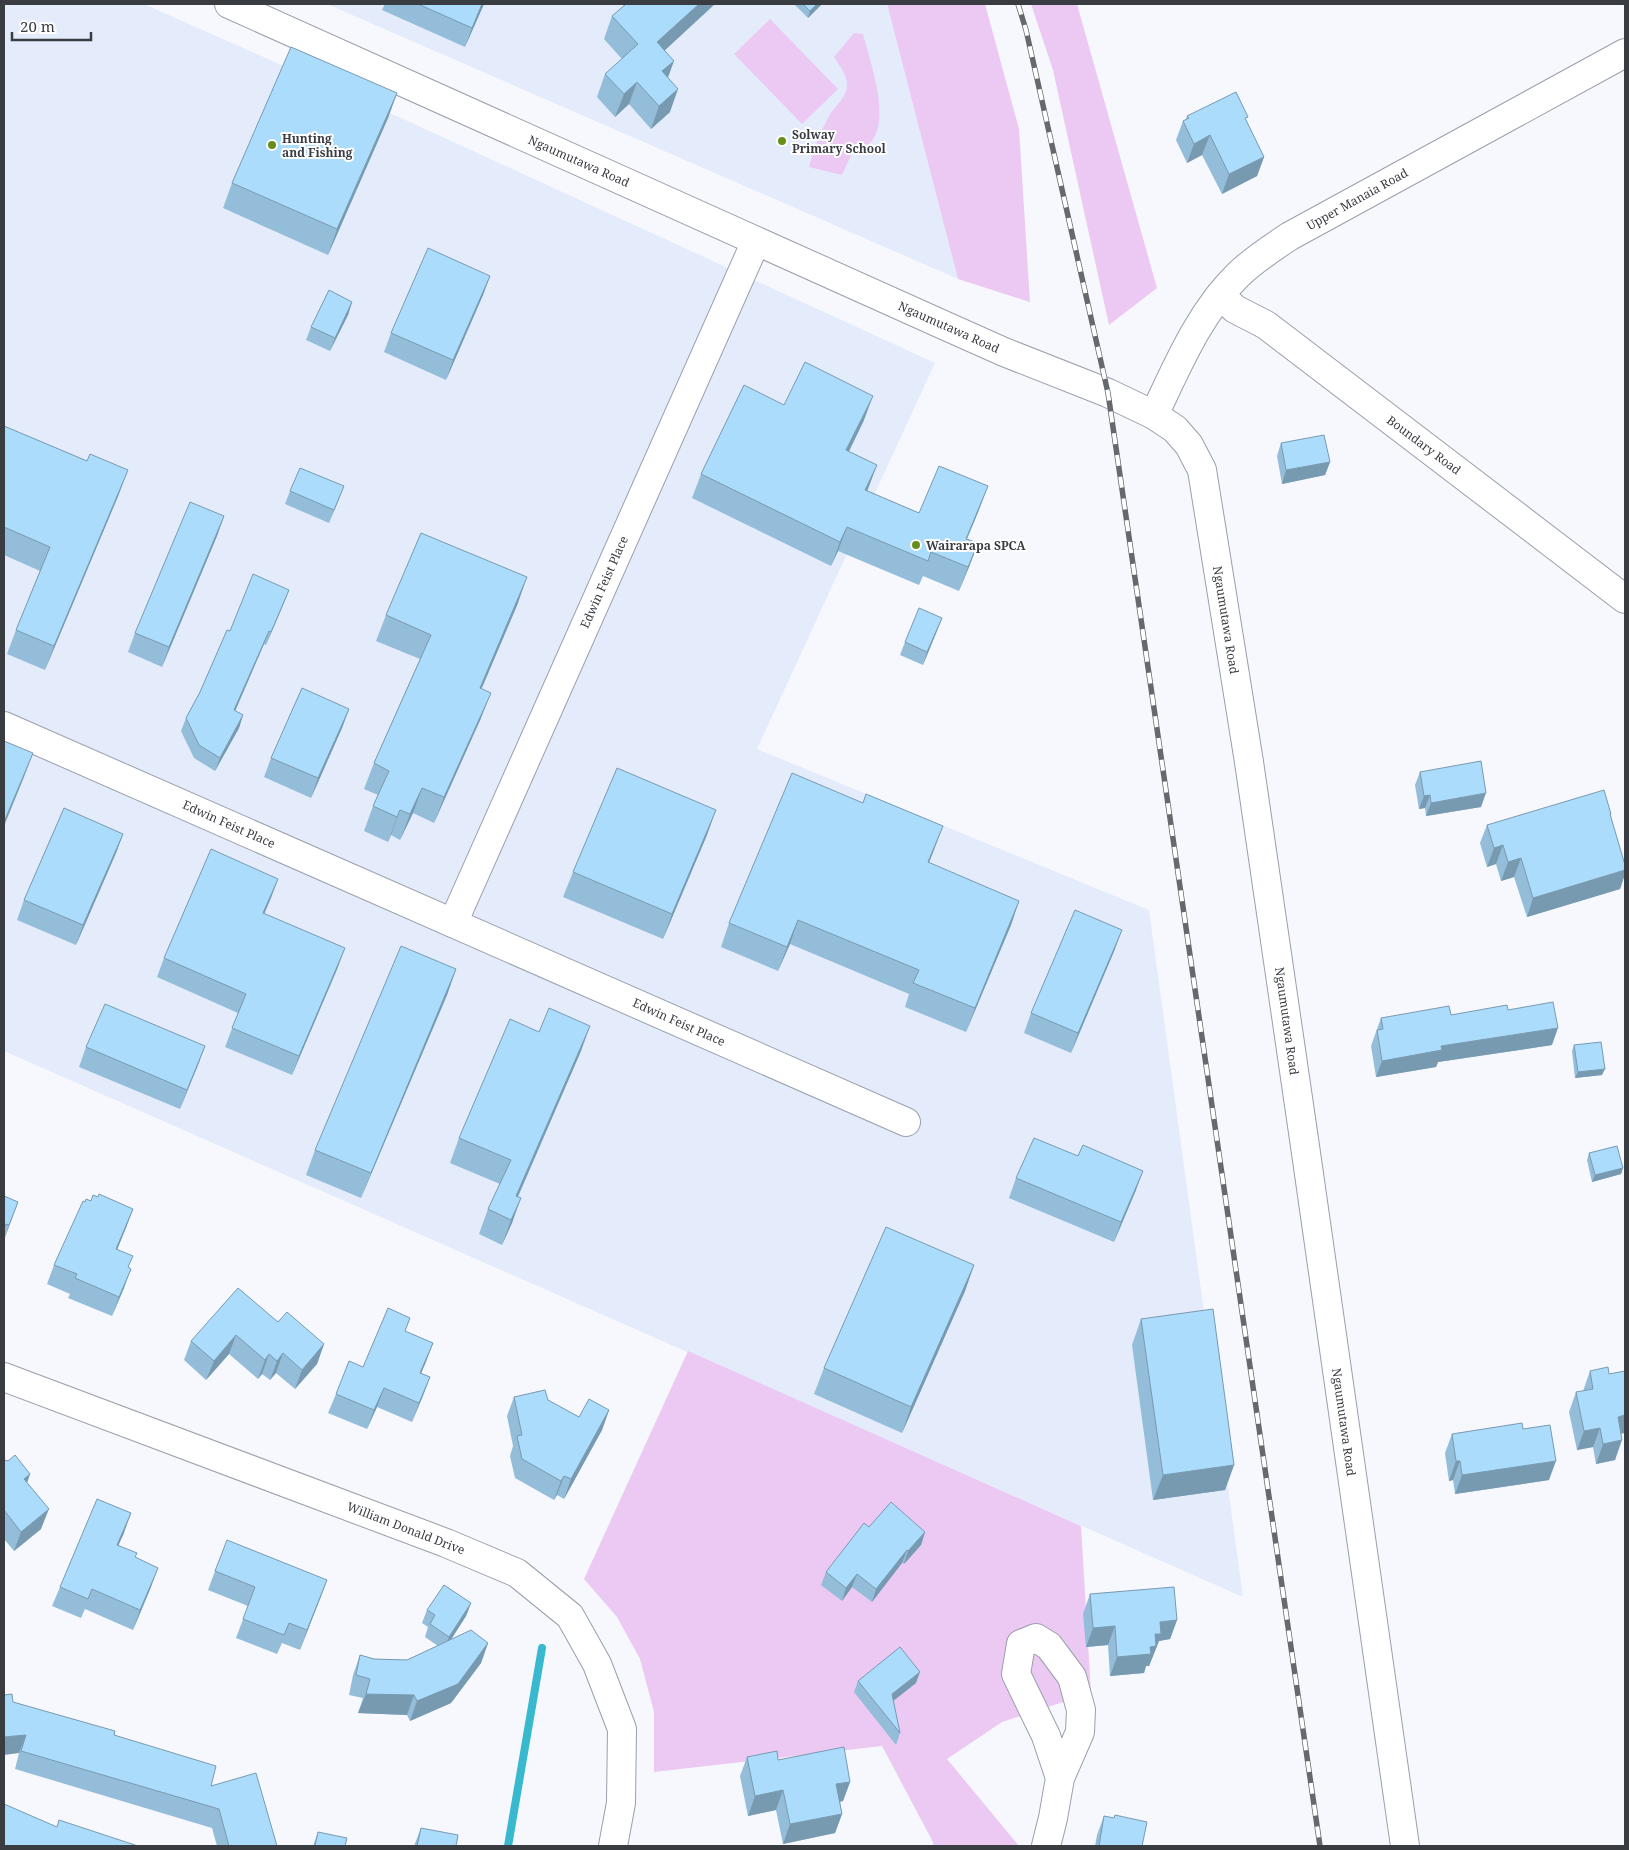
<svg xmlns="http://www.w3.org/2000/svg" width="1629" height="1850" viewBox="0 0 1629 1850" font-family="'Noto Serif',serif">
  <rect width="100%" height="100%" fill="#f6f8fe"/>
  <g fill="#e4ecfc">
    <path d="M4,4H144L399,117L935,363L757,749L1149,910L1243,1597L4,1051Z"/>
    <path d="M327,4H887L958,279Z"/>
  </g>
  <g fill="#ecc9f3">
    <path d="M887,4H985L1019,129L1030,302L958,279Z"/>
    <path d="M1031,4H1077L1157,288L1109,325L1053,70Z"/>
    <path d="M770,19L838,89L802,124L734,54Z"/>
    <path d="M854,33L863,34C870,61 888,111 875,136C871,145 862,148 853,151L842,175L809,167C814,148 820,133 829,116C835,106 847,97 847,85C847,75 839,65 834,57Z"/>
    <path d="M688,1351L1081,1526L1091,1693L1002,1722L947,1759L1019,1846H933V1842L882,1746L654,1772V1712L640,1659L617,1617L584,1579Z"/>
  </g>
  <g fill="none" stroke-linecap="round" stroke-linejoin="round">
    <path stroke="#39b9ce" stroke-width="8" d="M508,1846L542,1648"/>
    <g stroke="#999fac" stroke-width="30">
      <g id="street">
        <path d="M1220,295L1235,309L1266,325L1625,599"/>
        <path d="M1154,415C1177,367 1199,313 1238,275C1253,260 1272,248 1290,236L1625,53"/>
        <path d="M4,726L906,1122"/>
        <path d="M453,923L756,241"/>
        <path d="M4,1377L446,1543L517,1573L570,1616L597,1664L622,1729L621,1803L613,1846"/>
        <path d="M1046,1846L1053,1818L1060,1778L1080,1732L1081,1710L1072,1677L1049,1646L1036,1638L1021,1644L1016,1674L1046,1736L1060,1778"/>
      </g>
    </g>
    <g stroke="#999fac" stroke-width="30">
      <path id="secondary" d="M229,4L939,323L1004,352L1108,393L1154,415L1175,429L1189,445L1202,470L1249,762L1305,1146L1405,1846"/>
    </g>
    <use href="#street" stroke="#fff" stroke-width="28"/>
    <use href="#secondary" stroke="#fff" stroke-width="28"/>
    <g stroke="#65686d" stroke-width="5.5">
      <path id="rail" d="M1018,4L1026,30L1108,393L1320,1846"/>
    </g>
    <use href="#rail" stroke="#fff" stroke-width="4" stroke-dasharray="11" stroke-linecap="butt"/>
  </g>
  <g fill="#94bdd9">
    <path d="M385,4H484L465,47L382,10Z"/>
    <path d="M794,4H822L808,18Z"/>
    <path d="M612,16L664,51L668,78L670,112L651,129L629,104L615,117L597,97L605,74L622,59L604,39Z"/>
    <path d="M397,93L388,118L328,255L223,208L232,183Z"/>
    <path d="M1187,116L1246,121L1264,157L1257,176L1222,194L1202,155L1187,163L1176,140L1183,121L1186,119Z"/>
    <path d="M490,276L483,295L446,380L384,352L391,333Z"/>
    <path d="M352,302L348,315L330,351L306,340L311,327Z"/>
    <path d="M784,405L864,420L849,451L868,491L919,513L979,510L967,539L978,543L969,567L959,591L923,576L919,585L838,551L831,566L692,498L701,474Z"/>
    <path d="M4,426L87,461L119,494L45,670L7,654L16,630L40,571L4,555Z"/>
    <path d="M1281,443L1330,462L1325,475L1282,484L1277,456Z"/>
    <path d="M344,486L329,523L285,504L290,491Z"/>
    <path d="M224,516L217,536L162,667L128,652L135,633Z"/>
    <path d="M289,590L266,645L264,644L235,711L243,715L239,728L215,771L194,758L181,731L186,718L200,692L230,631Z"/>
    <path d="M518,603L482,688L481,718L434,823L413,813L400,840L391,835L388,842L364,831L373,806L378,795L364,789L374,763L420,659L376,641L386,615Z"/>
    <path d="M942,618L923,665L900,655L905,642Z"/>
    <path d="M349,709L342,728L311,798L264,777L271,758Z"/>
    <path d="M1420,772L1481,807L1426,816L1425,808L1419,809L1415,785Z"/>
    <path d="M1611,814L1610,816L1625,865V874L1620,889L1527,917L1514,877L1501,881L1496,864L1487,867L1480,843L1487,825Z"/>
    <path d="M123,834L116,853L76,945L17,920L24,900Z"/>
    <path d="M707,835L663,939L563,897L573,872Z"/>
    <path d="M934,850L929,863L1019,901L1011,925L966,1032L905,1007L909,994L790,944L778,971L721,947L729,923Z"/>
    <path d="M278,879L264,914L338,967L292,1075L225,1047L238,1013L157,977L164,958Z"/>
    <path d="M1115,949L1071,1053L1024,1033L1031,1013Z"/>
    <path d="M456,969L447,995L361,1198L306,1175L315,1150Z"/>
    <path d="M1508,1010L1552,1045L1438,1062L1436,1067L1376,1077L1371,1046L1381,1018L1451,1015Z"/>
    <path d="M1574,1045L1602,1075L1575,1078L1572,1051Z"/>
    <path d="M205,1046L198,1065L180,1109L79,1067L86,1047Z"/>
    <path d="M581,1051L518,1197L512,1223L502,1245L479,1234L488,1209L500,1184L450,1163L459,1138Z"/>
    <path d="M1589,1153L1623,1168L1621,1174L1592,1182L1587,1160Z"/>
    <path d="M1078,1156L1136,1190L1114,1242L1009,1198L1016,1178Z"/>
    <path d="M4,1196L18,1202L4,1240Z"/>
    <path d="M91,1201L133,1209L117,1250L129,1267L124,1288L112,1316L68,1298L70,1294L47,1284L54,1265L85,1202Z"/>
    <path d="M974,1265L965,1291L902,1433L814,1394L824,1368Z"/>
    <path d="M410,1318L405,1331L433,1343L421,1373L430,1377L412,1422L377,1407L367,1429L328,1413L336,1394L363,1367Z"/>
    <path d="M1141,1319L1234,1465L1225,1490L1153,1500L1132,1345Z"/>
    <path d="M278,1322L324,1344L317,1364L295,1389L276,1373L270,1380L262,1374L258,1379L229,1354L206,1380L184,1360L191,1341Z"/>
    <path d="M1590,1371L1609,1374L1621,1434L1615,1460L1596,1464L1593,1447L1577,1450L1569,1412L1576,1392L1583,1391Z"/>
    <path d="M514,1397L548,1400L579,1417L609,1410L602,1430L564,1499L557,1495L554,1500L515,1478L510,1456L513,1446L507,1416Z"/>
    <path d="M1523,1429L1549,1480L1455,1494L1453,1480L1449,1481L1445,1453L1452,1434Z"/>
    <path d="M4,1460L30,1474L27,1483L41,1529L14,1551L4,1539Z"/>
    <path d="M869,1527L925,1532L921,1545L904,1564L902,1563L872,1602L852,1587L842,1601L821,1585L826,1572Z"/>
    <path d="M124,1533L118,1545L135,1558L151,1587L133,1630L85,1609L81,1618L52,1606L60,1587Z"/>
    <path d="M215,1571L327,1580L300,1650L282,1643L277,1654L236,1638L248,1606L208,1590Z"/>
    <path d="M1090,1594L1177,1620L1170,1639L1159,1641L1149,1666H1146L1144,1673L1110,1676L1108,1645L1086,1647L1083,1614Z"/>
    <path d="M471,1603L466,1616L451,1640L488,1643L481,1663L451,1703L410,1721L407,1715L358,1713L363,1698L349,1695L353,1675L360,1655L374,1659L407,1660L438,1646L425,1637L428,1627L422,1623L427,1610Z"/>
    <path d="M858,1681L916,1683L893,1701L900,1733L896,1745L854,1692Z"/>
    <path d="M13,1702L114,1735L211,1786L277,1846H217L212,1828L15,1769L19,1753Z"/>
    <path d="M747,1757L778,1760L850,1782L843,1801L840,1802L842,1814L835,1833L783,1844L776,1810L748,1816L740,1776Z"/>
    <path d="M1104,1816L1142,1846H1095L1097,1835Z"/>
    <path d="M421,1828L456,1846H414Z"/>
    <path d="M318,1832L345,1846H313Z"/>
  </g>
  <g fill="#789ab0">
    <path d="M482,4H484L465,47L472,28Z"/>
    <path d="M699,4H715L649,65L657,42Z"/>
    <path d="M817,4H822L808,18L810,11Z"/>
    <path d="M674,61L666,83L662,71Z"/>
    <path d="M637,82L629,104L615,117L624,94Z"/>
    <path d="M678,89L670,112L651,129L659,106Z"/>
    <path d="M397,93L388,118L328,255L337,229Z"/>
    <path d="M1210,135L1202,155L1187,163L1194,144Z"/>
    <path d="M1264,157L1257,176L1222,194L1229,174Z"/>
    <path d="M490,276L483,295L446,380L453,360Z"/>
    <path d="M352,302L348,315L330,351L335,338Z"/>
    <path d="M873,396L864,420L838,474L846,450Z"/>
    <path d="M1330,462L1325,475L1282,484L1286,470Z"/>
    <path d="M877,465L868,489L856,514L865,490Z"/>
    <path d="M128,470L119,494L45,670L54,646Z"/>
    <path d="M344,486L339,499L329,523L334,510Z"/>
    <path d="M988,486L979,510L957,562L966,539Z"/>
    <path d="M224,516L217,536L162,667L169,647Z"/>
    <path d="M847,527L838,551L831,566L840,542Z"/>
    <path d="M978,543L969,567L959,591L968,567Z"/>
    <path d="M527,577L518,603L471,713L480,688Z"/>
    <path d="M289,590L284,603L266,645L271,632Z"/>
    <path d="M942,618L937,631L923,665L927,652Z"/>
    <path d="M269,631L264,644L230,723L234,710Z"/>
    <path d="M491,693L481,718L434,823L444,797Z"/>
    <path d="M349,709L342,728L311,798L318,778Z"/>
    <path d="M243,715L239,728L215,771L220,758Z"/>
    <path d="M33,753L24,777L4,826V822Z"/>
    <path d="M422,788L413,813L400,840L410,814Z"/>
    <path d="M1486,793L1481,807L1426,816L1431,803Z"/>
    <path d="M1430,795L1425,808L1419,809L1424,796Z"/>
    <path d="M400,810L391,835L388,842L397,817Z"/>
    <path d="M716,810L707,835L663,939L672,914Z"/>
    <path d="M943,826L934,850L919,886L928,862Z"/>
    <path d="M123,834L116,853L76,945L83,925Z"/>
    <path d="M1503,845L1496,864L1487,867L1494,848Z"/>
    <path d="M1521,858L1514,877L1501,881L1508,862Z"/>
    <path d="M1625,870V874L1620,889L1527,917L1533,898Z"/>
    <path d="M278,879L271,898L256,933L263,913Z"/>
    <path d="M1019,901L1011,925L966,1032L975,1008Z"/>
    <path d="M798,920L790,944L778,971L787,947Z"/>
    <path d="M1122,930L1115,949L1071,1053L1078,1033Z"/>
    <path d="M345,948L338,967L292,1075L299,1056Z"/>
    <path d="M456,969L447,995L361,1198L371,1173Z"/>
    <path d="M590,1026L581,1051L507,1221L516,1196Z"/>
    <path d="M1558,1028L1552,1045L1438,1062L1436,1067L1376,1077L1382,1061L1441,1046Z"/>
    <path d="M205,1046L198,1065L180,1109L187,1090Z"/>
    <path d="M1605,1069L1602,1075L1575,1078L1578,1072Z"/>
    <path d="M1623,1168L1621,1174L1592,1182L1595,1175Z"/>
    <path d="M1143,1171L1136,1190L1114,1242L1121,1222Z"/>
    <path d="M521,1198L512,1223L502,1245L511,1220Z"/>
    <path d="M18,1202L4,1240L9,1225Z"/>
    <path d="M133,1209L126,1228L109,1269L116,1249Z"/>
    <path d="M974,1265L965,1291L902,1433L911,1407Z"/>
    <path d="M131,1269L124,1288L112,1316L119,1297Z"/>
    <path d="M236,1335L229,1354L206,1380L214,1361Z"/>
    <path d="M433,1343L426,1362L413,1392L420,1373Z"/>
    <path d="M324,1344L317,1364L295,1389L302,1370Z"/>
    <path d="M283,1353L276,1373L270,1380L277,1361Z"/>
    <path d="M269,1354L262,1374L258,1379L265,1360Z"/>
    <path d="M430,1377L423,1396L412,1422L419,1403Z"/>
    <path d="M384,1388L377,1407L367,1429L374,1410Z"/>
    <path d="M609,1410L602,1430L564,1499L571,1479Z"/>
    <path d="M1625,1415V1433L1611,1436L1618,1417Z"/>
    <path d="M1600,1428L1593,1447L1577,1450L1584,1431Z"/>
    <path d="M1622,1440L1615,1460L1596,1464L1603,1444Z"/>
    <path d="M1456,1461H1460L1453,1480L1449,1481Z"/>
    <path d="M1556,1461L1549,1480L1455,1494L1462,1475Z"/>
    <path d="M1234,1465L1225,1490L1153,1500L1163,1475Z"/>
    <path d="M30,1474L23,1494L24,1479Z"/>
    <path d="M564,1476L557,1495L554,1500L561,1481Z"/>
    <path d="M49,1509L41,1529L14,1551L21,1532Z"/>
    <path d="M131,1513L124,1533L110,1564L117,1545Z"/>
    <path d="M925,1532L921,1545L904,1564L908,1551Z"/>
    <path d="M907,1550L902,1563L872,1602L876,1589Z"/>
    <path d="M158,1568L151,1587L133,1630L140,1610Z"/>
    <path d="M857,1574L852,1587L842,1601L846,1588Z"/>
    <path d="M327,1580L320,1599L300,1650L307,1630Z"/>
    <path d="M471,1603L466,1616L444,1650L449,1637Z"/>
    <path d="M1177,1620L1170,1639L1159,1641L1149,1666H1146L1144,1673L1110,1676L1117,1657L1160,1622Z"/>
    <path d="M1115,1626L1108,1645L1086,1647L1093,1628Z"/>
    <path d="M488,1643L481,1663L451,1703L410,1721L417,1701Z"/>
    <path d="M920,1672L916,1683L888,1705L892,1694Z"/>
    <path d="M366,1694L414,1695L407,1715L358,1713Z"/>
    <path d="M26,1735L19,1753L4,1755V1737Z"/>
    <path d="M850,1782L843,1801L829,1804L836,1784Z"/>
    <path d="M783,1790L776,1810L748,1816L755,1796Z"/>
    <path d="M842,1814L835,1833L783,1844L790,1824Z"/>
  </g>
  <g fill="#acdcfc" stroke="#789ab0">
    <path d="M418,4H482L472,28Z"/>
    <path d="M626,4H699L657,42L674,61L662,71L678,89L659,106L637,82L624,94L605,74L638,44L612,16Z"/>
    <path d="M803,4H817L810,11Z"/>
    <path d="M291,47L397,93L337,229L232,183Z"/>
    <path d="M1236,92L1248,117L1245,118L1264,157L1229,174L1210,135L1194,144L1183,121L1189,118L1187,116Z"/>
    <path d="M428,248L490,276L453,360L391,333Z"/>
    <path d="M329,290L352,302L335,338L311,327Z"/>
    <path d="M805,362L873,396L846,450L877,465L865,490L919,513L939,466L988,486L966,539L978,543L968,567L931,552L928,561L847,527L840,542L701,474L744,385L784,405Z"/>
    <path d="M4,426L87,461L90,454L128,470L54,646L16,630L50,547L4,527Z"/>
    <path d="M1324,435L1330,462L1286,470L1281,443Z"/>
    <path d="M300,468L344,486L334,510L290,491Z"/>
    <path d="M190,502L224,516L169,647L135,633Z"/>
    <path d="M421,533L527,577L480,688L491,693L444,797L422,788L410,814L400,810L397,817L373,806L389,771L374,763L431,635L386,615Z"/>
    <path d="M253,574L289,590L271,632L269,631L234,710L243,715L220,758L199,745L186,718L200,692L227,630L230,631Z"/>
    <path d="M919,608L942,618L927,652L905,642Z"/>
    <path d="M302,688L349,709L318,778L271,758Z"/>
    <path d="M4,741L33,753L4,822Z"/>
    <path d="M1481,761L1486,793L1431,803L1430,795L1424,796L1420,772Z"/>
    <path d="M617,768L716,810L672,914L573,872Z"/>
    <path d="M792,773L863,803L866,794L943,826L928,862L1019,901L975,1008L913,983L919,970L798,920L787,947L729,923Z"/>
    <path d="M1604,790L1611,814H1610L1625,865V870L1533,898L1521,858L1508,862L1503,845L1494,848L1487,825Z"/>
    <path d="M64,808L123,834L83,925L24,900Z"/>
    <path d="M211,849L278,879L263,913L345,948L299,1056L232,1028L246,994L164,958Z"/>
    <path d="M1075,910L1122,930L1078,1033L1031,1013Z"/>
    <path d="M401,946L456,969L371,1173L315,1150Z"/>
    <path d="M1553,1002L1558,1028L1441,1046L1442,1050L1382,1061L1377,1030L1383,1029L1381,1018L1449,1006L1451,1015L1507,1005L1508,1010Z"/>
    <path d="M105,1004L205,1046L187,1090L86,1047Z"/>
    <path d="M549,1008L590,1026L516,1196L521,1198L511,1220L488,1209L511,1160L459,1138L510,1019L539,1032Z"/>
    <path d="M1601,1042L1605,1069L1578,1072L1574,1045Z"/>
    <path d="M1034,1138L1078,1156L1083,1145L1143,1171L1121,1222L1016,1178Z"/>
    <path d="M1617,1146L1623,1168L1595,1175L1589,1153Z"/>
    <path d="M99,1194L133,1209L116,1249L133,1256L128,1267L131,1269L119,1297L75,1278L77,1274L54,1265L83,1201L85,1202L86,1199L91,1201L93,1195L98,1197Z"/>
    <path d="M4,1196L18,1202L9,1225L6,1224L4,1228Z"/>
    <path d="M886,1227L974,1265L911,1407L824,1368Z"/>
    <path d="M238,1288L278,1322L287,1312L324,1344L302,1370L283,1353L277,1361L269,1354L265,1360L236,1335L214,1361L191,1341Z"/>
    <path d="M388,1308L410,1318L405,1331L433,1343L420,1373L430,1377L419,1403L384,1388L374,1410L336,1394L349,1361L363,1367Z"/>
    <path d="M1213,1309L1234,1465L1163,1475L1141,1319Z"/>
    <path d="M1608,1367L1609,1374L1625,1371V1415L1618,1417L1622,1440L1603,1444L1600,1428L1584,1431L1576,1392L1593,1389L1590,1371Z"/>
    <path d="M545,1390L548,1400L579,1417L589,1399L609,1410L571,1479L564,1476L561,1481L522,1459L517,1436L522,1435L514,1397Z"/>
    <path d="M1522,1423L1523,1429L1550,1425L1556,1461L1462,1475L1460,1461H1456L1452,1434Z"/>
    <path d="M15,1455L30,1474L24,1479L49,1509L21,1532L4,1510V1460L8,1461Z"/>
    <path d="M97,1499L131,1513L117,1545L137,1553L135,1557L158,1568L140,1610L92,1589L88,1599L60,1587Z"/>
    <path d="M891,1502L925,1532L908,1551L907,1550L876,1589L857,1574L846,1588L826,1572L864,1523L869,1527Z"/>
    <path d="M227,1540L327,1580L307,1630L289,1623L284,1635L243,1619L255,1587L215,1571Z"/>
    <path d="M444,1585L471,1603L449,1637L430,1624L435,1615L427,1610Z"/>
    <path d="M1174,1587L1177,1620L1160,1622L1161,1634H1155L1156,1646L1150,1647L1151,1654L1117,1657L1115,1626L1093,1628L1090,1594Z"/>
    <path d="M471,1630L488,1643L458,1684L417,1701L414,1695L366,1694L370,1679L356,1675L360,1655L374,1659L407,1660Z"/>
    <path d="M900,1647L920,1672L892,1694L900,1733L858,1681Z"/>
    <path d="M12,1694L13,1702L115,1731L114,1735L216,1766L211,1786L256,1773L277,1846H229L219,1809L21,1751L26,1735L4,1737V1695Z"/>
    <path d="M844,1747L850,1782L836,1784L842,1814L790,1824L783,1790L755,1796L747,1757L777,1751L778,1760Z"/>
    <path d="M4,1804L57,1827L59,1820L138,1846H4Z"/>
    <path d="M1115,1815L1147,1822L1142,1846H1099L1104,1816L1114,1818Z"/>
    <path d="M421,1828L458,1835L456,1846H417Z"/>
    <path d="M318,1832L347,1838L345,1846H315Z"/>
  </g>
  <g fill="#668e1d" stroke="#fff" stroke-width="2">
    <circle cx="782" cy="141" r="5"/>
    <circle cx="272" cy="145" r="5"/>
    <circle cx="916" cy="545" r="5"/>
  </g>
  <g text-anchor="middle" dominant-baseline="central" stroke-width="4" stroke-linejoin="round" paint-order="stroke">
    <g font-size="12" font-weight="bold" fill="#393c41" stroke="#fff" text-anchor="start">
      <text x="792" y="134">Solway<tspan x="792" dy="14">Primary School</tspan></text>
      <text x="282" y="138">Hunting<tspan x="282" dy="14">and Fishing</tspan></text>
      <text x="926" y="545">Wairarapa SPCA</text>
    </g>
    <g font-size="12" fill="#393c41" stroke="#fff">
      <text transform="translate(579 161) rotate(24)">Ngaumutawa Road</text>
      <text transform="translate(1357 199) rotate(-29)">Upper Manaia Road</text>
      <text transform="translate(949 327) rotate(24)">Ngaumutawa Road</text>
      <text transform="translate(1424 445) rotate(37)">Boundary Road</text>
      <text transform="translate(604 582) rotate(-66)">Edwin Feist Place</text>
      <text transform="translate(1226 620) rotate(81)">Ngaumutawa Road</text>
      <text transform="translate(229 824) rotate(24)">Edwin Feist Place</text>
      <text transform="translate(1287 1021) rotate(82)">Ngaumutawa Road</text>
      <text transform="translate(679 1022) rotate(24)">Edwin Feist Place</text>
      <text transform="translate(1344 1422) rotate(82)">Ngaumutawa Road</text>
      <text transform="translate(406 1528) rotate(21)">William Donald Drive</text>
    </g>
  </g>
  <rect width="1629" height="1850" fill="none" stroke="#393c41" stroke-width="10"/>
  <path d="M12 32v8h79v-8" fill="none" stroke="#393c41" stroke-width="2.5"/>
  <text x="20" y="32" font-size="15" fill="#393c41" stroke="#ffffff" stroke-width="4" paint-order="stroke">20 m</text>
</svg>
